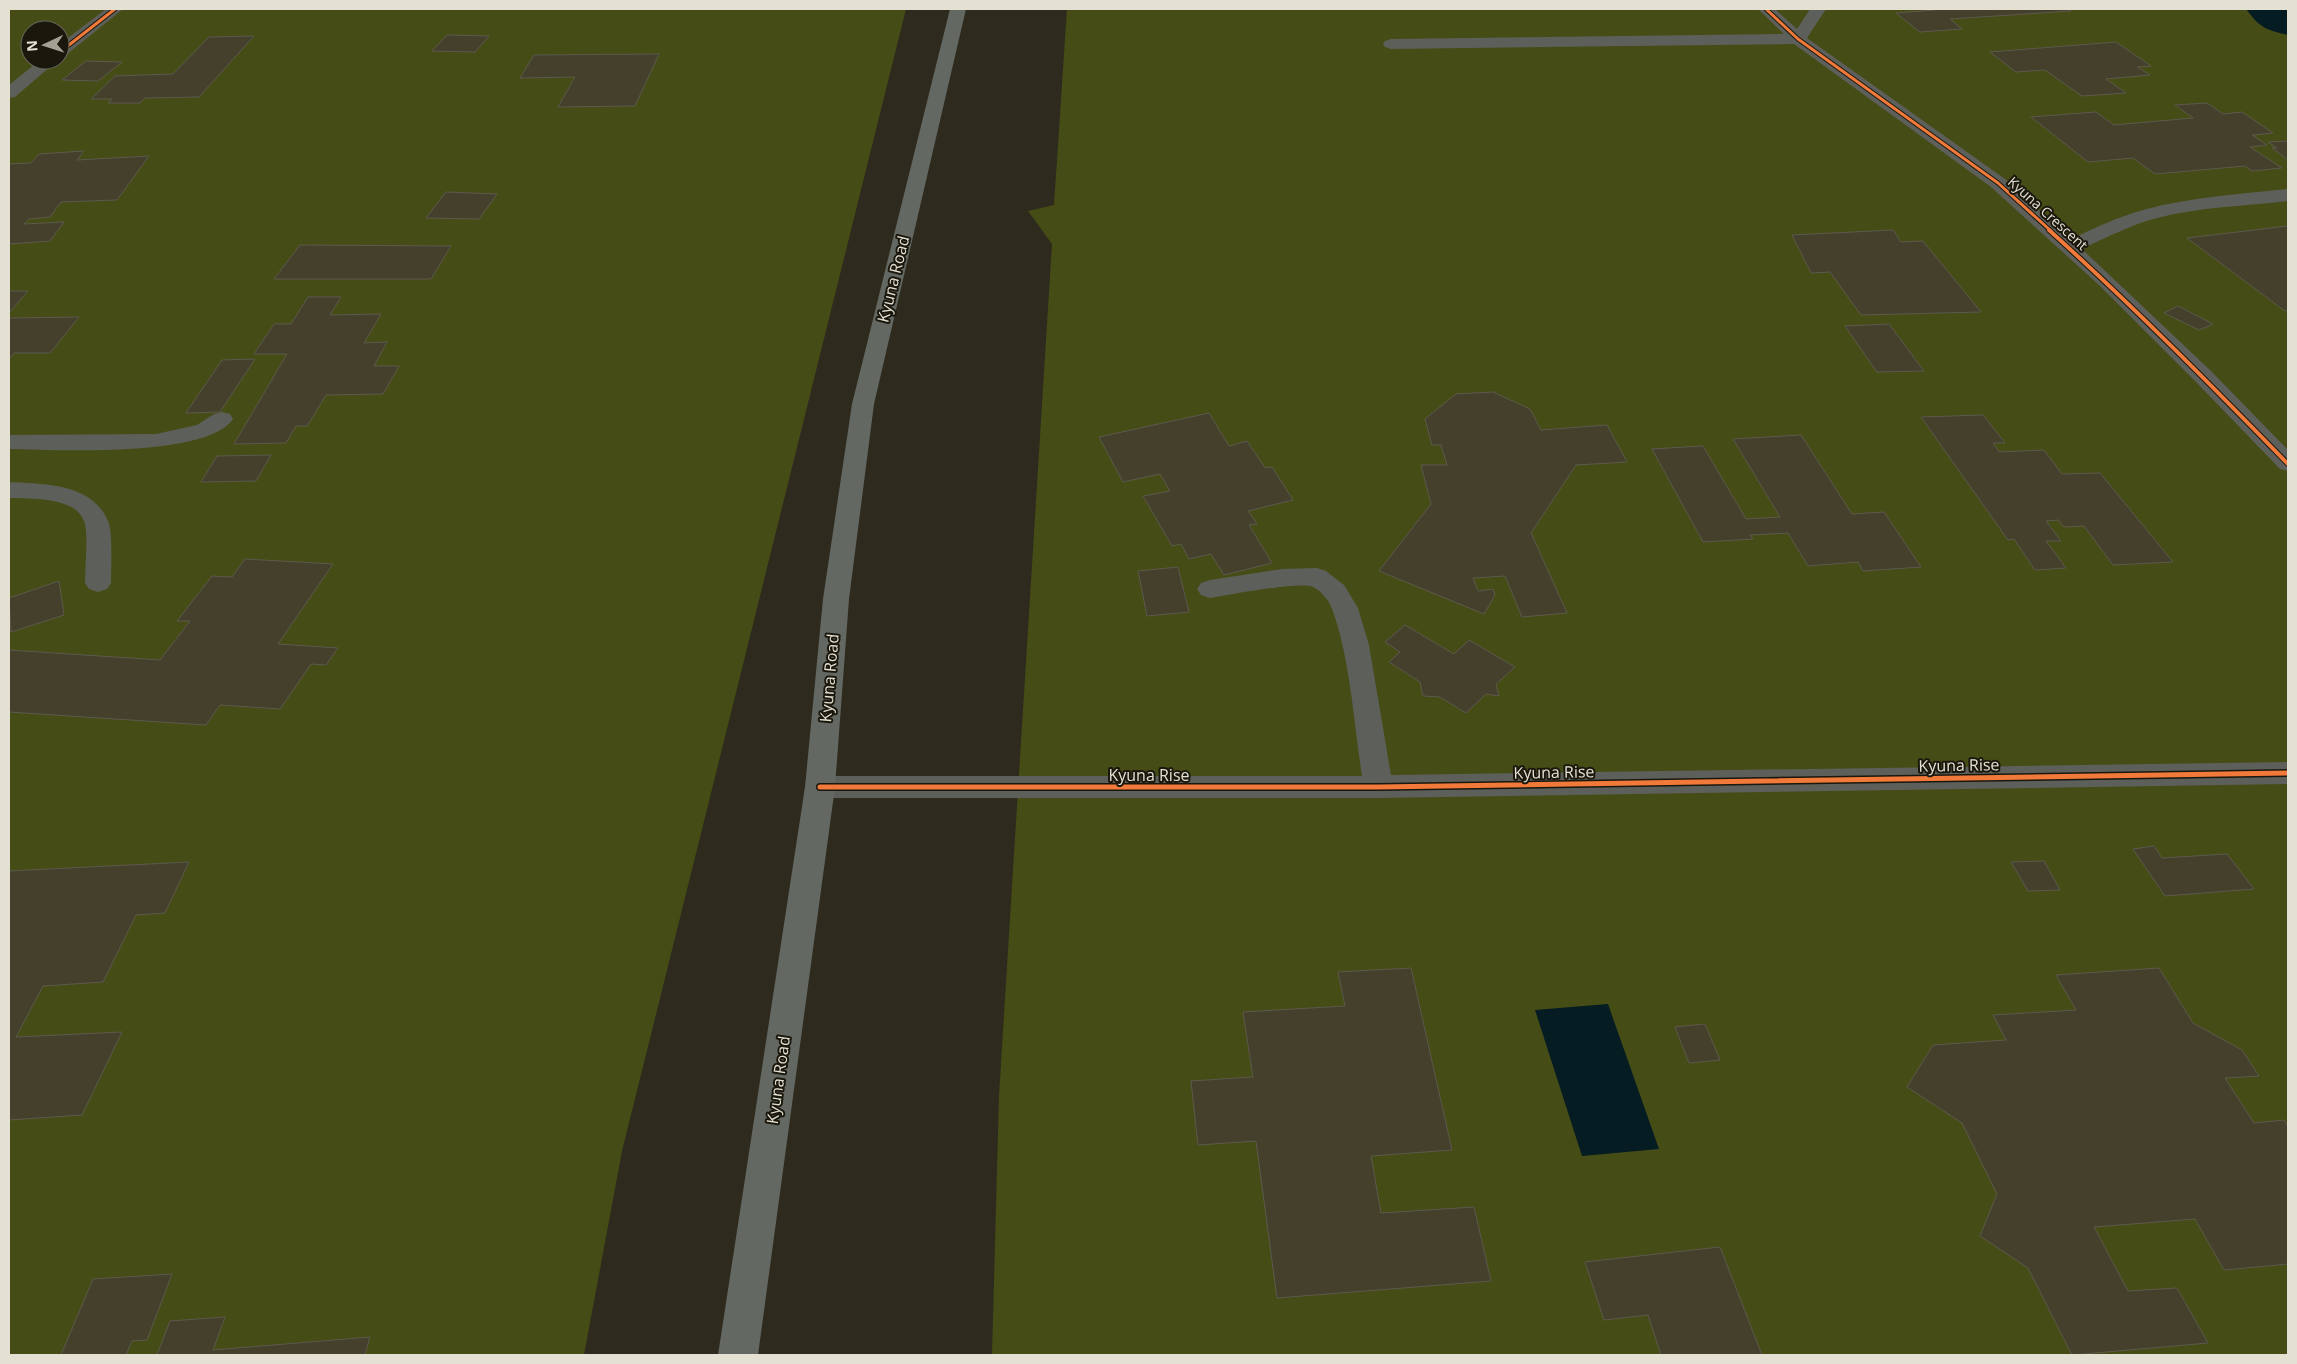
<svg xmlns="http://www.w3.org/2000/svg" width="2297" height="1364" viewBox="0 0 2297 1364" font-family="'Open Sans',sans-serif">
  <rect width="100%" height="100%" fill="#2e2b1e"/>
  <g fill="#464c15" fill-rule="evenodd">
    <path d="M9,9H906L622,1151L584,1355H9ZM30,30H60V60H30Z"/>
    <path d="M1067,9H2288V1355H992L999,1096L1052,244L1028,211L1054,205Z"/>
  </g>
  <path fill="#051c23" d="M1608,1004L1659,1149L1582,1156L1535,1010Z"/>
  <g fill="none" stroke-linecap="round" stroke-linejoin="round">
    <path fill="#051c23" fill-rule="evenodd" d="M2246,9H2288V35C2266,30 2260,28 2246,9Z"/>
  </g>
  <g fill="#45402b" stroke="#5c594e">
    <path d="M1933,9H2067L2071,11L1950,19L1962,29L1920,32L1896,13L1935,10Z"/>
    <path d="M447,35L489,36L475,52L432,51Z"/>
    <path d="M254,36L199,97L145,98L140,103H108L112,99H91L115,76L173,74L209,37Z"/>
    <path d="M2116,42L2151,66L2137,67L2150,75L2106,79L2126,93L2082,96L2045,70L2016,72L1990,52Z"/>
    <path d="M659,54L635,106L558,107L575,77L520,78L534,55Z"/>
    <path d="M86,61L122,62L98,81L62,80Z"/>
    <path d="M2207,103L2223,114L2242,112L2273,133L2252,135L2267,145L2250,147L2282,168L2252,171L2245,166L2155,174L2133,158L2088,162L2031,117L2096,112L2114,125L2193,118L2175,105Z"/>
    <path d="M2288,141V160L2272,148H2277L2268,142Z"/>
    <path d="M84,151L77,160L149,156L117,200L61,202L50,217L29,219L24,224L64,222L50,241L9,244V164L31,163L39,154Z"/>
    <path d="M446,192L497,194L479,219L426,218Z"/>
    <path d="M2288,226V310L2285,311L2187,238Z"/>
    <path d="M1893,230L1901,242L1923,241L1981,312L1861,315L1830,272L1811,273L1792,235Z"/>
    <path d="M300,245L451,246L431,279H274Z"/>
    <path d="M9,291H28L9,313Z"/>
    <path d="M308,297H341L330,315L381,314L364,343L387,342L374,366H399L383,394L326,395L307,426H296L286,443L234,444L287,354H254L274,324H291Z"/>
    <path d="M2178,306L2213,324L2199,330L2164,313Z"/>
    <path d="M79,317L50,353H14L9,360V318Z"/>
    <path d="M1889,324L1924,371L1877,372L1845,326Z"/>
    <path d="M255,359L220,412L186,413L222,360Z"/>
    <path d="M1493,392L1530,409L1541,430L1607,425L1627,462L1576,465L1531,533L1567,613L1522,617L1505,576L1473,578L1478,591L1493,589L1495,595L1484,614L1379,571L1431,504L1421,465H1447L1441,445H1432L1425,419L1456,394Z"/>
    <path d="M1209,413L1229,446L1247,441L1265,468L1272,467L1293,500L1248,511L1257,524L1249,525L1272,563L1224,575L1211,554L1189,559L1181,544L1172,546L1143,496L1170,491L1160,474L1123,482L1099,437Z"/>
    <path d="M1983,415L2005,443H1993L1999,452L2044,450L2062,474L2100,473L2173,562L2113,565L2084,526L2064,527L2058,520L2046,521L2061,541H2046L2066,568L2035,570L2014,539L2008,540L1921,417Z"/>
    <path d="M1801,435L1852,514L1884,512L1921,567L1863,571L1858,562L1808,566L1788,533L1750,535L1753,539L1703,542L1652,449L1703,446L1746,519L1780,517L1733,439Z"/>
    <path d="M271,455L256,481L201,482L217,456Z"/>
    <path d="M245,559L333,564L278,644L338,648L326,665L311,664L280,709L220,705L206,725L9,712V650L160,660L190,621H177L212,576L232,577Z"/>
    <path d="M1178,567L1189,612L1147,616L1138,571Z"/>
    <path d="M59,581L64,615L11,632L9,598Z"/>
    <path d="M1405,625L1454,654L1469,640L1515,667L1496,684L1499,696L1486,694L1466,713L1440,697L1423,696L1420,682L1389,662L1400,652L1385,642Z"/>
    <path d="M2154,846L2162,858L2227,854L2254,889L2165,896L2133,849Z"/>
    <path d="M2044,861L2060,890L2028,891L2011,862Z"/>
    <path d="M189,862L165,913L136,915L103,982L43,986L16,1037L122,1032L82,1115L9,1120V871Z"/>
    <path d="M1411,968L1452,1150L1371,1156L1381,1213L1474,1207L1491,1281L1277,1298L1256,1141L1198,1145L1191,1081L1253,1077L1243,1012L1345,1006L1338,972Z"/>
    <path d="M2159,968L2193,1023L2242,1050L2259,1076L2225,1078L2254,1123L2284,1120L2288,1127V1264L2224,1270L2195,1219L2094,1227L2128,1291L2177,1288L2208,1343L2072,1355L2028,1268L1980,1236L1997,1194L1962,1123L1907,1087L1933,1045L2006,1040L1993,1015L2076,1010L2056,975Z"/>
    <path d="M1705,1024L1720,1060L1689,1063L1675,1027Z"/>
    <path d="M1720,1247L1762,1355H1661L1648,1315L1604,1320L1585,1262Z"/>
    <path d="M172,1274L147,1340L132,1341L126,1355H61L93,1279Z"/>
    <path d="M225,1317L213,1350L370,1337L365,1355H157L170,1321Z"/>
  </g>
  <g fill="none" stroke-linecap="round" stroke-linejoin="round">
    <g fill="#5d5f5a" fill-rule="evenodd">
      <path d="M106,9H123L66,55L60,57V44Z"/>
      <path d="M1758,9H1775L1797,29L1810,9H1826L1807,38L2005,179L2071,239C2095,228 2118,217 2143,210C2190,197 2240,194 2288,189V201C2245,206 2200,207 2157,218C2131,225 2107,237 2082,249L2211,371L2288,450V471L2280,469L2195,381L2100,286L1991,187L1794,44L1391,49L1385,47L1383,44L1385,41L1391,39L1784,34Z"/>
      <path d="M40,60H58L15,97L9,98V85Z"/>
      <path d="M222,412L230,414L233,419C207,458 55,450 9,449V435L156,434L197,425L214,414Z"/>
      <path d="M9,482C44,484 92,483 108,521C113,531 111,570 111,583L107,589L98,592L89,589L85,583C85,568 88,538 85,524C78,496 31,499 9,498Z"/>
      <path d="M1317,568L1326,571L1344,585L1358,608L1369,645L1391,775L2288,762V784L1378,798H820L810,795L805,787L810,779L820,776H1362C1354,724 1350,657 1332,609C1329,600 1321,591 1313,587C1301,581 1227,595 1210,598L1201,595L1197,589L1201,583L1210,580L1282,569Z"/>
    </g>
    <path fill="#646863" fill-rule="evenodd" d="M950,9H966L874,404L849,599L835,787L758,1355H718L805,787L823,599L852,404Z"/>
    <g stroke="#1a170d" stroke-width="5">
      <g id="cycleway-far2">
        <path d="M1766,9L1798,39L1998,183L2051,231"/>
        <path d="M60,52L115,9"/>
      </g>
    </g>
    <g stroke="#1a170d" stroke-width="6">
      <path id="cycleway-far1" d="M2049,230C2132,305 2210,384 2288,464"/>
    </g>
    <g stroke="#1a170d" stroke-width="8">
      <path id="cycleway" d="M820,787H1378L2288,773"/>
    </g>
    <use href="#cycleway-far2" stroke="#f17a3a" stroke-width="3"/>
    <use href="#cycleway-far1" stroke="#f17a3a" stroke-width="4"/>
    <use href="#cycleway" stroke="#f17a3a" stroke-width="5"/>
  </g>
  <g text-anchor="middle" dominant-baseline="central" stroke-width="4" stroke-linejoin="round" paint-order="stroke">
    <g font-size="14" fill="#e4e0d2" stroke="#1a170d">
      <text transform="translate(2048 213) rotate(42)">Kyuna Crescent</text>
    </g>
    <g font-size="16" fill="#e4e0d2" stroke="#1a170d">
      <text transform="translate(893 279) rotate(-76)">Kyuna Road</text>
      <text transform="translate(829 678) rotate(-85)">Kyuna Road</text>
      <text transform="translate(1959 765) rotate(-1)">Kyuna Rise</text>
      <text transform="translate(1554 772) rotate(-1)">Kyuna Rise</text>
      <text x="1149" y="775">Kyuna Rise</text>
      <text transform="translate(778 1080) rotate(-82)">Kyuna Road</text>
    </g>
  </g>
  <rect width="2297" height="1364" fill="none" stroke="#e4e0d2" stroke-width="20"/>
  <g transform="translate(45 45) rotate(266)"><circle r="24" fill="#1a170d" stroke="#6b675c"/>
  <path d="M0-4L9 19L0 12L-9 19Z" fill="#a4a193"/>
  <text y="-8" font-size="14" font-weight="bold" text-anchor="middle" fill="#e4e0d2">N</text>
  </g>
</svg>
